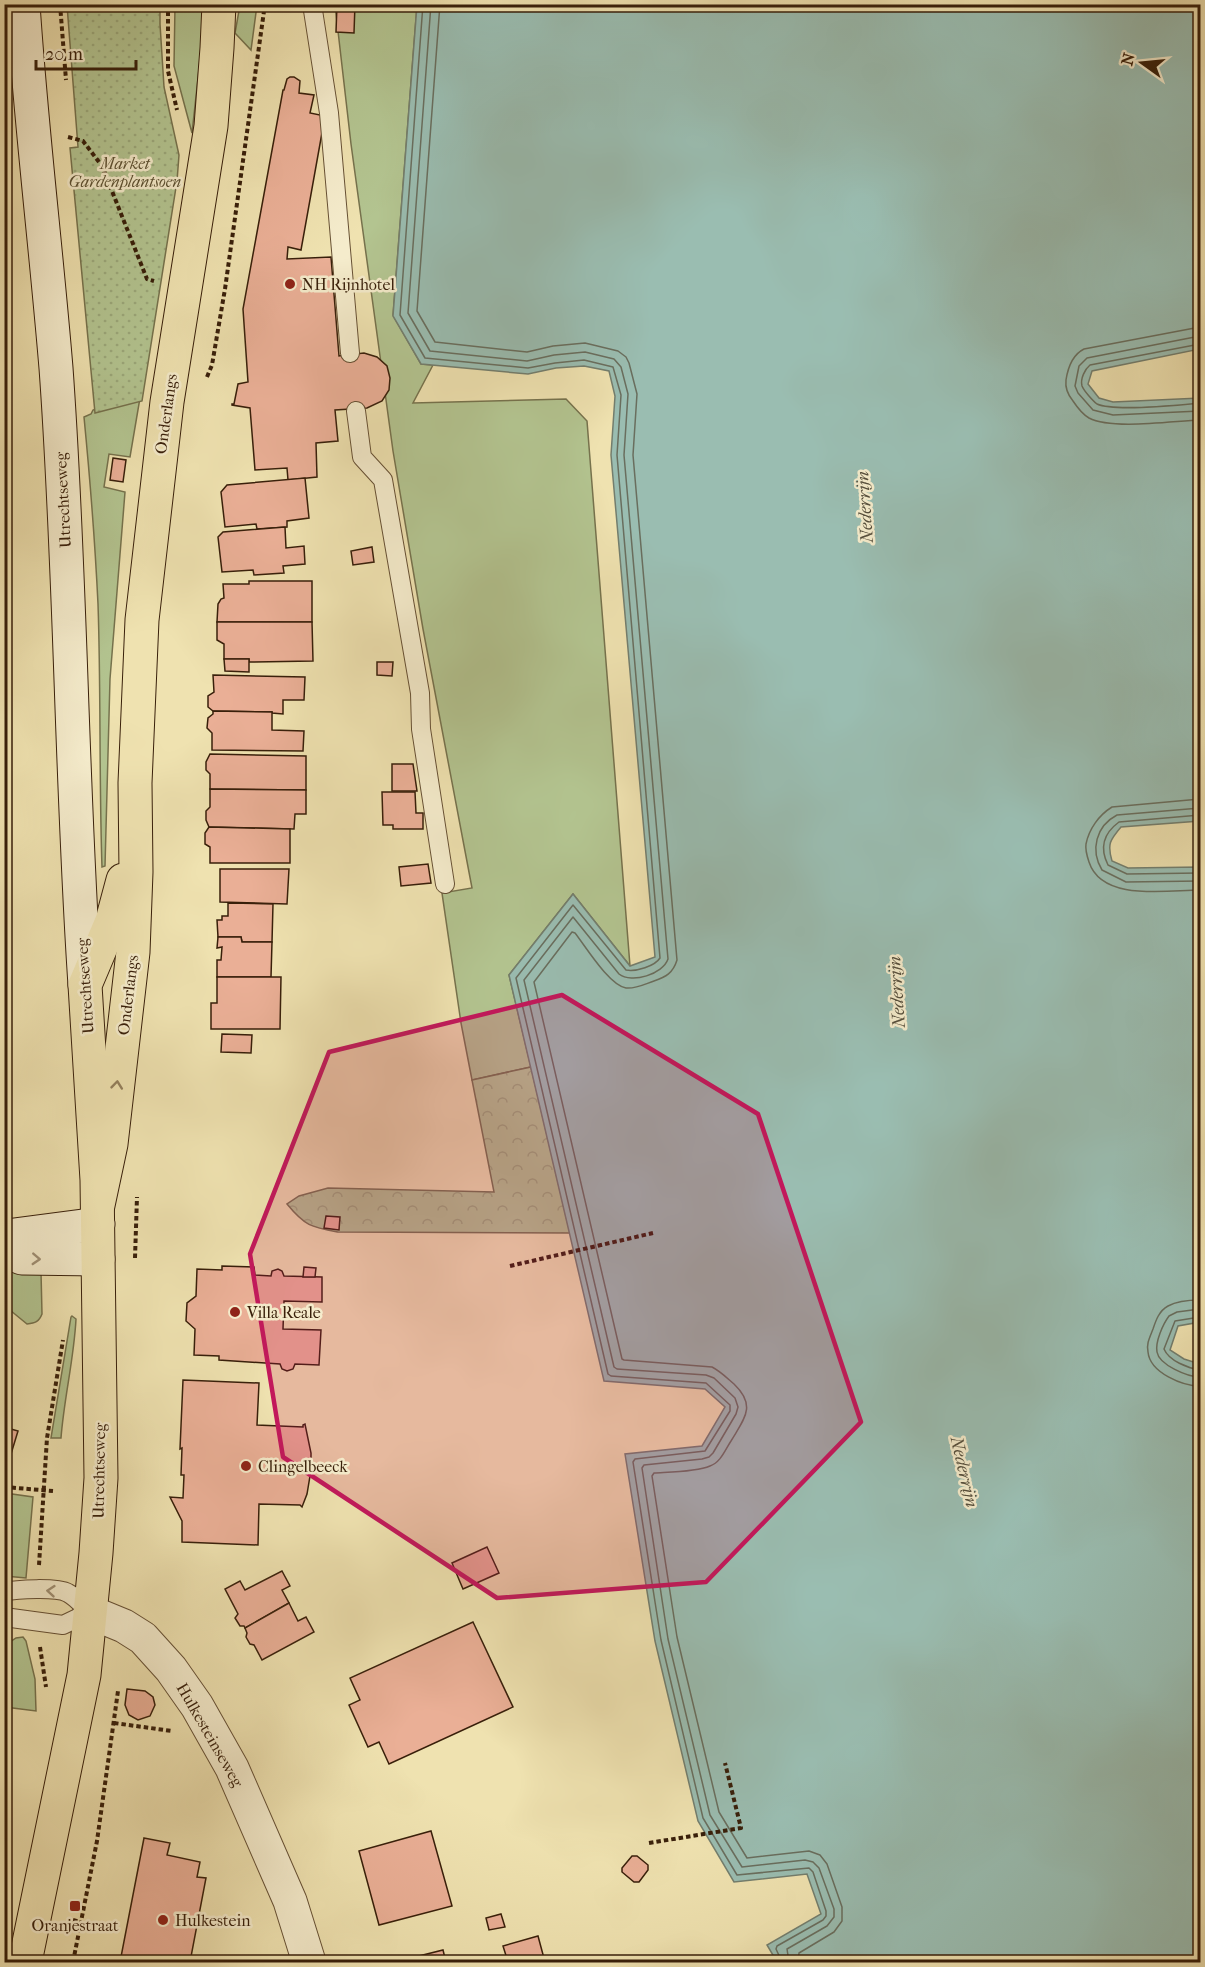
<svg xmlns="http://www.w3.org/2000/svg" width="1205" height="1967" viewBox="0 0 1205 1967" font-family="'IM FELL French Canon',serif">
  <defs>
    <pattern id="forest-crowns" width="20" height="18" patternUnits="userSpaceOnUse" patternTransform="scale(1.5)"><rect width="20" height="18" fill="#b3c490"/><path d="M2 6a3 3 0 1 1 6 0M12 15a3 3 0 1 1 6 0" fill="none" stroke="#9ba87b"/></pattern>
    <pattern id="park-dots" width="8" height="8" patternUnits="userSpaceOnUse" patternTransform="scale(1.5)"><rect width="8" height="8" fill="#b3c490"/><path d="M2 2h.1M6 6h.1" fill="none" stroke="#9ba87b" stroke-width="1.8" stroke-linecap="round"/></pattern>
  </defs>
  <rect width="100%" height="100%" fill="#efe2b0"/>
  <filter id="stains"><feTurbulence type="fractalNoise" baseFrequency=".00333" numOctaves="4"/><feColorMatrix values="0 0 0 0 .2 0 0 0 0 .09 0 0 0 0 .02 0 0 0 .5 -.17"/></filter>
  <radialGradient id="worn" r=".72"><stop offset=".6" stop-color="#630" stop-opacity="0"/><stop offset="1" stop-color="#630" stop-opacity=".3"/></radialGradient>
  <g fill="#b3c490" stroke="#76724d" stroke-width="1.5">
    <path d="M175,5H206L192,133L174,66Z"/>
    <path d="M240,5H257L251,50L235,33Z"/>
    <path d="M335,5H417L393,315L421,364L433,365L413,403L566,399L587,421L630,966L573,894L509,975L531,1067L472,1080L461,1023L442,893L472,888L423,629L393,451L351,144Z"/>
    <path d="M141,392L130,457L109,454L104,487L125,492L110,679L105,866L102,867C99,779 101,691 98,604C95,541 90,479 84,417L91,414L93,410Z"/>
    <path d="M4,1269L41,1272L42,1314C39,1322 35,1323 27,1324L5,1306Z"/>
    <path d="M72,1316L76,1319C74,1359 64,1398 61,1438H51L71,1317Z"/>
    <path d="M5,1493L33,1497L26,1578L5,1576Z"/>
    <path d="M23,1637L26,1641L35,1679L36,1711L5,1707V1670L10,1642L16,1638Z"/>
  </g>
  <path fill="url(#forest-crowns)" stroke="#76724d" stroke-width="1.5" d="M531,1067L570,1233L338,1232C311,1227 305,1226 287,1204L299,1196L328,1188L494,1192L472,1080Z"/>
  <path fill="url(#park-dots)" stroke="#76724d" stroke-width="1.5" d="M67,5H160V24L164,87L179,155L177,181L142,401L95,413L70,148L78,147Z"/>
  <path fill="#9abdb1" stroke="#737e6e" stroke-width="1.5" d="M417,5H1200V349L1092,371L1088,384L1099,398L1113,402L1200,398V821L1121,827C1110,840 1107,844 1112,861L1128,868L1200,867V1322L1178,1326L1170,1350L1184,1359L1200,1364V1962H777L767,1945L821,1914L807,1874L734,1882L698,1821L655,1641L625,1454L702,1446L725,1407L705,1389L604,1381L509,975L573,894L630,966L655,957L611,455L615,396L609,371L584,366L556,368L528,374L421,364L393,316Z"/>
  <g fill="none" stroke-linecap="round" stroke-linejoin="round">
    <g stroke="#696e5e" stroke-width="1.5">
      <path d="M423,4L400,315L425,358L528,368L555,363L584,360L613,367L621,395L617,455L660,958C655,966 636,972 626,970L573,905L516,978L608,1374L611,1376L706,1383L730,1405V1411L705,1451L635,1459L633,1462L661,1640L703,1818L737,1875L809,1868L813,1872L826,1911V1916L823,1920L777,1946L776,1949L782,1962"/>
      <path d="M431,4L408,313L430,351L527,361L554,355L585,352L614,359L621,367L628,394L624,455L668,959C663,974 632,984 619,974L573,917L524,980L614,1367L617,1369L706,1375L714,1378L735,1398L738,1407L736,1414L713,1453L709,1457L702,1459L644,1465L642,1468L668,1639L710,1815L742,1867L805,1860L813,1862L819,1868L834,1909V1917L827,1926L787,1949L789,1962"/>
      <path d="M440,4L417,311L435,342L527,352L553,346L585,343L618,351L626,357L629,363L637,394L633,455L677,960C673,973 666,977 654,981C645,984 636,989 626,988C609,985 586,947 575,933L572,932L534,982L622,1359L624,1360L712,1367C720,1371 727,1378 734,1384C757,1406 744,1419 731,1441C725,1450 721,1462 710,1466C696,1472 670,1472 654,1473L652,1476L677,1637L719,1812L747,1858L809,1851L820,1855L827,1864L842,1907V1921L834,1932L799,1953L798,1962"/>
      <path d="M1200,327L1084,349C1072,355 1068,367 1066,380C1065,388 1068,395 1073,401C1077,407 1082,414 1089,418C1112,430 1173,421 1200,420"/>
      <path d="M1200,336L1087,358L1079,366L1075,386L1078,393L1093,410L1113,415L1200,411"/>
      <path d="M1200,344L1090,365C1085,369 1080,379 1082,386C1084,391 1093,401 1097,404C1115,412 1178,405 1200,403"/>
      <path d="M1200,799L1112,807C1099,815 1089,829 1086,844C1085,850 1087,856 1089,862C1102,902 1167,890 1200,890"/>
      <path d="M1200,808L1117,815C1096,826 1090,850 1102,870L1126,882L1200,881"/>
      <path d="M1200,815L1119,822C1104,833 1099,847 1108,865L1127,874L1200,873"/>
      <path d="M1200,1300C1191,1300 1177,1301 1168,1306C1159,1311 1156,1320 1153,1329C1150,1337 1146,1344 1148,1352C1150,1373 1183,1386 1200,1386"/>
      <path d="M1200,1309L1177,1312L1169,1316C1163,1324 1155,1342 1157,1352C1159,1365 1188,1377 1200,1377"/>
      <path d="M1200,1317L1175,1321L1164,1349C1169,1361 1188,1368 1200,1370"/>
    </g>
  </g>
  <g fill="#eaaf96" stroke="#381f0a" stroke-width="1.5">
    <path d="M337,4H355L354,33L336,32Z"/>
    <path d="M290,77H294L300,81L299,93L314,95L310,113L325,116L301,250L288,247L287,259L331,257L339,356L364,353L377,357L387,366L390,378L389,390L382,401L367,408L335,410L338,441L316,443L317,477L288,480L287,468L255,470L250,408L232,405V404H234L238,384L248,382L243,309L283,90H284L287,79Z"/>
    <path d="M113,458L126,460L123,482L110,480Z"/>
    <path d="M305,478L309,518L287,521V527L257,529L256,524L225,527L221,492L227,485Z"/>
    <path d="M285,527L286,548L304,546L305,564L283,566L284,573L254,575L253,570L222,572L218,537L223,532Z"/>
    <path d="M372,547L374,562L353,565L351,551Z"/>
    <path d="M249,581H312V622H217L218,604L221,599L224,598L223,584H249Z"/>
    <path d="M217,622H312L313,661L249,662V659H224V644L217,640Z"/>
    <path d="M224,659H249V672L225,671Z"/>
    <path d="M377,662H393L392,676L377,675Z"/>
    <path d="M213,675L305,677L304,700H283V714L272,713V712L213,711L208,707V696L214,692Z"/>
    <path d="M213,711L272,712V730L304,731L303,751L212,750V733L207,728L208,718L213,714Z"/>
    <path d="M210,754L306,756V790L210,789V774L206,770V762Z"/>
    <path d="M392,764H413L417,791H392Z"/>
    <path d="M210,789L306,790V814H295L294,829L209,827L206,820V811L210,807Z"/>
    <path d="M382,792H415L416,813H423V829H393V825H383Z"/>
    <path d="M209,827L290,829V863H210V847L205,844V833Z"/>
    <path d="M428,864L431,883L401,886L399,867Z"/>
    <path d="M220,869H289L287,904L220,902Z"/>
    <path d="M228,903L273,904L272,942H242L241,937H218L217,920H222V916H228Z"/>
    <path d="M218,937H241L242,942H272L271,977H217V960H221L222,947L217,948Z"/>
    <path d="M217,977H281L280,1029H211V1003H217Z"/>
    <path d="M222,1034L252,1035L251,1053L221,1052Z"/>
    <path d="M4,1137H6L7,1167H4Z"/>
    <path d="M326,1216L340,1217L339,1230L324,1228Z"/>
    <path d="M222,1266L254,1267L255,1275L271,1276L272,1271L278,1269L282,1271L284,1276L322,1277V1302L284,1301L283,1329L321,1330L319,1365L295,1364L293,1369L287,1371L282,1369L280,1364L219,1360V1356L194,1355L195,1329L186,1321L187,1303L196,1296L197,1269L222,1270Z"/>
    <path d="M304,1267L316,1268L315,1277H303Z"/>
    <path d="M4,1380L11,1390L9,1391L8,1397L4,1400Z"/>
    <path d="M183,1380L259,1383L257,1425L303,1427V1425L305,1424L311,1453V1470L307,1494L302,1507L300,1505L259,1504L258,1545L182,1542V1521L170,1497L183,1498L184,1475H181L182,1448L180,1449Z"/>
    <path d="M4,1427L18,1431L4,1477Z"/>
    <path d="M487,1547L499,1573L463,1589L452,1563Z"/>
    <path d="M282,1571L290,1586L282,1590L289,1603L245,1628L244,1626H240L235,1618L238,1614L225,1589L240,1581L245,1590Z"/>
    <path d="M289,1603L298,1621L306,1617L314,1632L262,1660L254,1645L250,1644L246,1637L247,1633L245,1628Z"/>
    <path d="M473,1622L513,1707L389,1764L379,1742L368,1747L349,1705L360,1700L350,1678Z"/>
    <path d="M127,1689L145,1691L153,1697L155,1705L150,1716L138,1720L129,1715L125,1705Z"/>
    <path d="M431,1831L452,1906L379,1925L359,1851Z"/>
    <path d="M144,1838L170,1843L167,1855L200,1862L197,1877L206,1878L190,1962H120Z"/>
    <path d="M632,1856H637L648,1865V1870L639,1882H634L622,1872V1868Z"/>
    <path d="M501,1914L505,1927L489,1930L486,1918Z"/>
    <path d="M538,1936L545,1962H508L503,1946Z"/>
    <path d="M443,1950L446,1962H395Z"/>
  </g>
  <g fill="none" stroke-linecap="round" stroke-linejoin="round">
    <g stroke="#665034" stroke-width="20">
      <g id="lane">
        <path d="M312,4L329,113L350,353"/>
        <path d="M356,411L362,457L383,480L420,693L421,729L445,884"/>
        <path d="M4,1592C17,1589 57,1587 68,1593C76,1597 84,1607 90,1612L63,1625L4,1617"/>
      </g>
    </g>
    <g stroke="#665034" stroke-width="35">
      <path id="street" d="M90,1612L124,1626L143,1638L171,1669L197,1706L232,1768L290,1901L309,1962"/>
    </g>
    <g stroke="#381f0a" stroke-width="35">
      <g id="secondary">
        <path d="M23,4C31,126 46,247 56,368C71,573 71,779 85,985"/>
        <path d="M4,1240L14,1235L98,1224"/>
        <path d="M4,1251L22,1258L98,1259"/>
      </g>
    </g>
    <g stroke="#381f0a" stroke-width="35">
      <g id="primary">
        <path d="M98,1205L111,1144L133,952L136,872L135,783L142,620L167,402L211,126L217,48L219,4"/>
        <path d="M25,1962L84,1675L96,1553L101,1478L97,1180L85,985L112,921L123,880"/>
      </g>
    </g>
    <g stroke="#381f0a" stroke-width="4" stroke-dasharray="4.5 3" stroke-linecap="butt">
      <path d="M60,4L66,80"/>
      <path d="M168,4V71L177,110"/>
      <path d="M68,137L83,141L102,166L147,279L154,281"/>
      <path d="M207,377L212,365L225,289L265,4"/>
      <path d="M135,1258L137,1197"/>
      <path d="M510,1266L653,1233"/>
      <path d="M4,1487L53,1491"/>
      <path d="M39,1565L47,1438L63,1340"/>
      <path d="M40,1647L46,1687"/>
      <path d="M114,1723L172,1731"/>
      <path d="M649,1843L741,1828L725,1763"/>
      <path d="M73,1920L81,1922"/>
      <path d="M73,1962L97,1841L118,1691"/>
    </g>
    <use href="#lane" stroke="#f5eccc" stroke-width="18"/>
    <use href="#street" stroke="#f5eccc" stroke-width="33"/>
    <use href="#secondary" stroke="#f5eccc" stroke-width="33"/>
    <use href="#primary" stroke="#efe2b0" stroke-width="33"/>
  </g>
  <defs><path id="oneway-chevron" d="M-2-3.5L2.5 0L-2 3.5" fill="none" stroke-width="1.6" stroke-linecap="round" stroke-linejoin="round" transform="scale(1.5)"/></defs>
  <use stroke="#94805d" href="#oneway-chevron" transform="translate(117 1085) rotate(-84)"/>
  <g stroke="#a09075">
    <use href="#oneway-chevron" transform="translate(36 1259) rotate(3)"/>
    <use href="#oneway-chevron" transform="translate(51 1591) rotate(-175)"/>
  </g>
  <path fill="#c2185b" fill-opacity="0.2" stroke="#c2185b" stroke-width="4.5" stroke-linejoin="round" d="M562,995L758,1114L861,1422L706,1582L497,1598L283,1457L250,1254L329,1052Z"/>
  <g fill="#8f2418" stroke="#f5eccc" stroke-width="2">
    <circle cx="290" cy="284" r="6"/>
    <circle cx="235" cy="1312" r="6"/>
    <circle cx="246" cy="1466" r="6"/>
    <rect x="69" y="1900" width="12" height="12" rx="3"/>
    <circle cx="163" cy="1920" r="6"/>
  </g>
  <g text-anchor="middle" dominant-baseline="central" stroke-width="5" stroke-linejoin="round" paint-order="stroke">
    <g font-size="16" font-style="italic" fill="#5d5132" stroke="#f5eccc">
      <text x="125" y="163">Market<tspan x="125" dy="18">Gardenplantsoen</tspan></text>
    </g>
    <g font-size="16" fill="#381f0a" stroke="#f5eccc" text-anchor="start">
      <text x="302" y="284">NH Rijnhotel</text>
      <text x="247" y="1312">Villa Reale</text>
      <text x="258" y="1466">Clingelbeeck</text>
      <text x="175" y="1920">Hulkestein</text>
      <text x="75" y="1925" text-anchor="middle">Oranjestraat</text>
    </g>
    <g font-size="16" fill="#381f0a" stroke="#f5eccc">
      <text transform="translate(166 414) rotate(-82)">Onderlangs</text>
      <text transform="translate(63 500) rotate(-93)">Utrechtseweg</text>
      <text transform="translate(85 986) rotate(-94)">Utrechtseweg</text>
      <text transform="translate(128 995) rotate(-83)">Onderlangs</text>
      <text transform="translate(99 1471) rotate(-89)">Utrechtseweg</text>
      <text transform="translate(210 1735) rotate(60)">Hulkesteinseweg</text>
    </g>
    <g font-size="18" font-style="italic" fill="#554e3c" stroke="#f5eccc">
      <text transform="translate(865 507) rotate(-94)">Nederrijn</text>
      <text transform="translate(897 992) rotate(-94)">Nederrijn</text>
      <text transform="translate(964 1472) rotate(77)">Nederrijn</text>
    </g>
  </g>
  <rect width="1205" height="1967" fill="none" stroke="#efe2b0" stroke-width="24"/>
  <rect x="6" y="6" width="1193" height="1955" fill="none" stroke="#381f0a" stroke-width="3"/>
  <rect x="12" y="12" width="1181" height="1943" fill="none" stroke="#381f0a" stroke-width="1.5"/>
  <g transform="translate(1142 63) rotate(285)" stroke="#f5eccc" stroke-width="4.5" paint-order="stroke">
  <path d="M0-4.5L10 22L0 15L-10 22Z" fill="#381f0a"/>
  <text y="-9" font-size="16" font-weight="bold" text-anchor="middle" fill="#381f0a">N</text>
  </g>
  <path d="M36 60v9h100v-9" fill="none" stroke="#381f0a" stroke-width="3"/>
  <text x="45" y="60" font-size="18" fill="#381f0a" stroke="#f5eccc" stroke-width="4.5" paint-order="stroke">20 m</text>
  <rect width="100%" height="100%" filter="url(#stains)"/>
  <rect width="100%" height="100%" fill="url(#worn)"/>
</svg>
